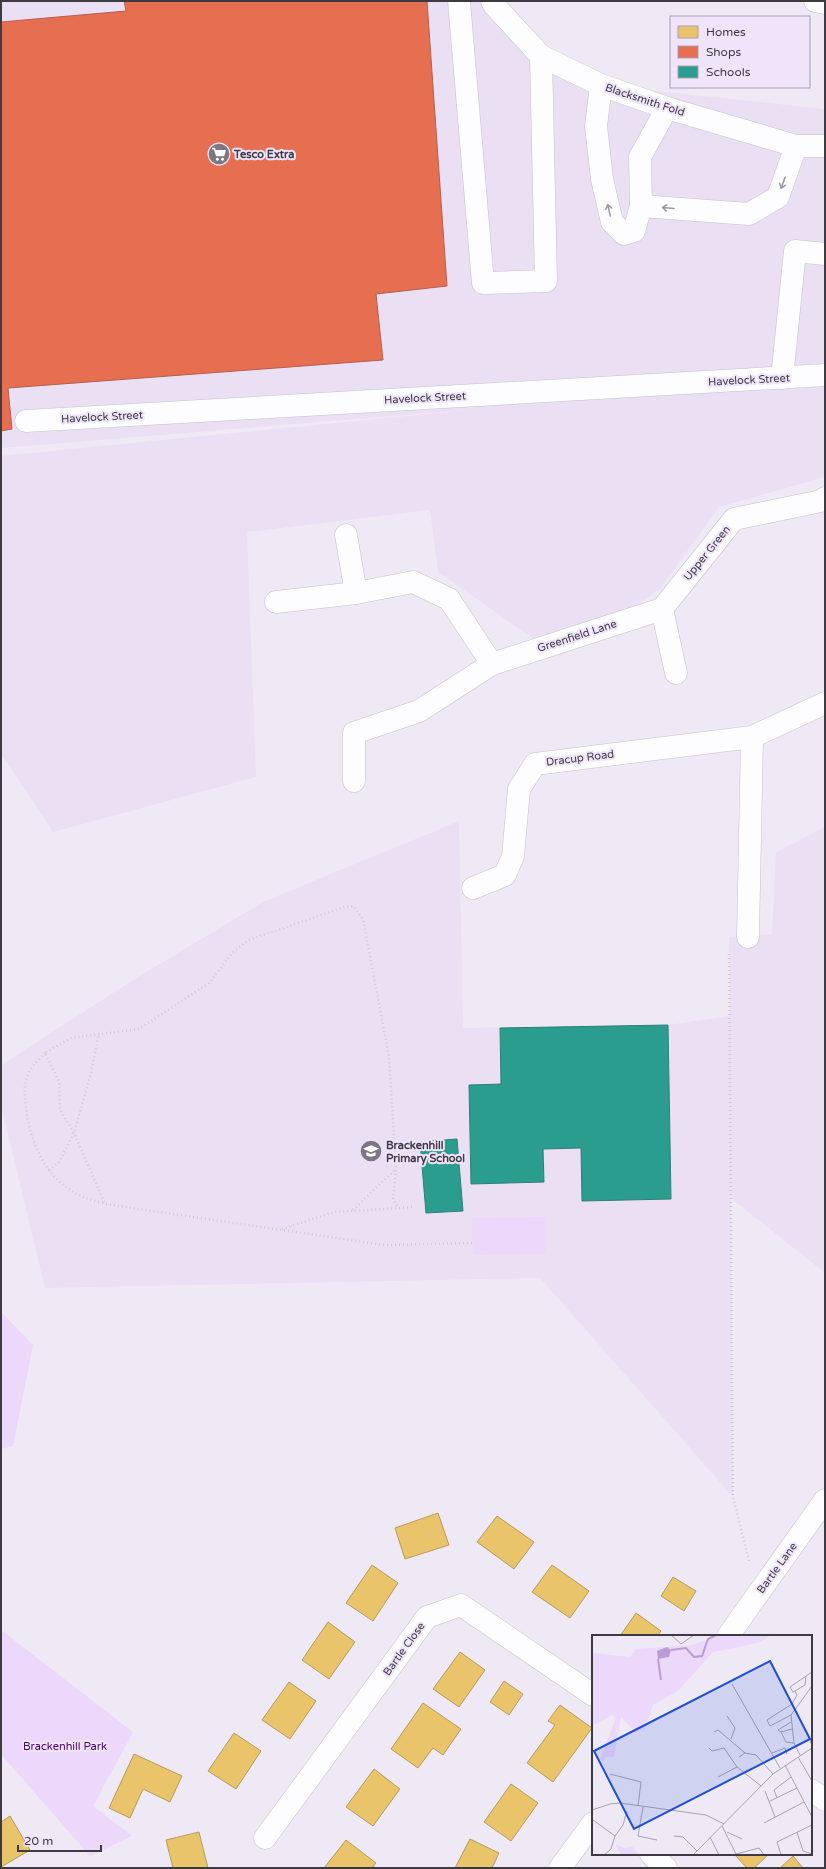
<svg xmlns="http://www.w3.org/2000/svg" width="826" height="1869" viewBox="0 0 826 1869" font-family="'Varela Round',sans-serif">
  <rect width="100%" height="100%" fill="#efe9f5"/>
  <g fill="#ebdff4">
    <path d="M1,1H492L541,56L601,85L825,109V477L719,507L660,589L560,657L438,572L430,510L247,532L256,777L53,832L1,754V456L478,409L1,448Z"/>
    <path d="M459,821L463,1028L668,1025L730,1016L729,937L772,934L776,852L825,827V1273L731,1198L733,1497L540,1278L45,1288L1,1105V1065L133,980L263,902Z"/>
  </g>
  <g fill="#ebd8fa">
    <path d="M546,1217V1254L473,1255L472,1218Z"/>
    <path d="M1,1312L33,1345L13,1446L1,1449Z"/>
    <path d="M1,1630L133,1732L93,1806L132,1836L90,1856L1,1754Z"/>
  </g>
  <g fill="#e9c46a" stroke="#b69b5e">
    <path d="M438,1513L449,1545L405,1559L395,1528Z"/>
    <path d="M497,1516L534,1542L514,1569L477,1542Z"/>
    <path d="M372,1565L398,1583L373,1621L346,1603Z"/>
    <path d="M552,1565L589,1591L570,1618L532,1592Z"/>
    <path d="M673,1577L696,1591L684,1611L661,1596Z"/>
    <path d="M636,1613L661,1631L657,1636H620Z"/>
    <path d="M328,1622L355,1642L329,1679L302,1660Z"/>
    <path d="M460,1652L485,1670L459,1707L433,1689Z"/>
    <path d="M504,1681L523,1694L509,1715L490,1702Z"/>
    <path d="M289,1682L316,1701L290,1739L262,1720Z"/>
    <path d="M423,1703L461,1729L443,1755L433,1748L418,1768L391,1749Z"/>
    <path d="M560,1705L592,1728L553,1782L527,1763L555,1725L548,1721Z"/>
    <path d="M234,1733L261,1751L236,1789L208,1771Z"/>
    <path d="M134,1754L182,1776L170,1802L143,1789L130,1818L109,1808Z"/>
    <path d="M374,1769L400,1789L373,1826L346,1807Z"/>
    <path d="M511,1784L538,1803L511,1841L484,1822Z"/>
    <path d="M10,1816L30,1850L1,1867V1822Z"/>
    <path d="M199,1832L208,1868H173L166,1840Z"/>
    <path d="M470,1839L499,1853L492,1868H455Z"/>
    <path d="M346,1840L376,1863L372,1868H324Z"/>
    <path d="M734,1854H769L754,1868H747Z"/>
    <path d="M793,1856L803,1868H780Z"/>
  </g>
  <path fill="#e76f51" stroke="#b45f4c" d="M124,1H427L447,286L376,294L383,360L8,388L12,429L1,431V22L126,11Z"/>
  <g fill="#2a9d8f" stroke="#307f78">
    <path d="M668,1025L671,1199L582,1201L581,1148L543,1149L544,1182L471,1184L469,1085L501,1084L500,1028Z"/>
    <path d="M457,1139L463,1211L426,1213L420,1142Z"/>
  </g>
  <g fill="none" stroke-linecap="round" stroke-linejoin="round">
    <g stroke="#c5c0ca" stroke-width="23">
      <g id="minor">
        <path d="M459,1L483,283L546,281L541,56"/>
        <path d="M492,1L494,5L541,56L601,85L667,108L796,146H825"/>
        <path d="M815,1L825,3"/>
        <path d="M601,85L596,126L602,179L612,222L624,234L634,231L641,206"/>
        <path d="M667,108L640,157L641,206L749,214L778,197L796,146"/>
        <path d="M782,378L795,251L825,254"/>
        <path d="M26,421L825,375"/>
        <path d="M346,535L356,593"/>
        <path d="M276,602L356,593L413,582L449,599L492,664"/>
        <path d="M676,673L662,609L734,519L821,501L825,498"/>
        <path d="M354,781V733L419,711L492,664L662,609"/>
        <path d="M473,888L505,875L513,856L519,789L535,764L752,737L825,703"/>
        <path d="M748,937L752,737"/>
        <path d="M728,1636L825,1500"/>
        <path d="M811,1790L825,1800"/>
        <path d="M265,1838L427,1617L461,1605L593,1695"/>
        <path d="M651,1854L666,1868"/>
        <path d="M560,1868L593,1823"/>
      </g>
    </g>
    <g stroke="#ceccd2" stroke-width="2.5" stroke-dasharray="1 3" stroke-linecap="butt">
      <path d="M729,954L733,1497L749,1561"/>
      <path d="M45,1053C39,1060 30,1067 28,1075C23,1086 25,1096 26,1108C31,1153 56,1196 105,1203"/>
      <path d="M49,1170L59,1162L74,1133L91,1073L99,1033"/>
      <path d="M412,1207L399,1208L393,1200L396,1169L389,1057L363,919L353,906L344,907L249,940L233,952L209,983L139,1029L71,1038L45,1053L59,1082L60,1110L74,1133L105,1204L384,1245L473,1243"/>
      <path d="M353,1210L396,1169"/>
      <path d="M282,1229L334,1212L399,1208"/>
    </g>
    <use href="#minor" stroke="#fdfcfe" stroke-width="22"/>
  </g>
  <defs><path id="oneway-shaft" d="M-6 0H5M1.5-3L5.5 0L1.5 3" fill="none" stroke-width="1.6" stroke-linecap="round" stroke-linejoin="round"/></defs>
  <g stroke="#9e9ba0">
    <use href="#oneway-shaft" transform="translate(783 183) rotate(110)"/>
    <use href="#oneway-shaft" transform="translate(668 208) rotate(-175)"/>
    <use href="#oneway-shaft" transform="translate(609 210) rotate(-103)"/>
  </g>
  <defs>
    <g id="supermarket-disc" transform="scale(1.15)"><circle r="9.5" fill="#7c7781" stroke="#f0e4fa"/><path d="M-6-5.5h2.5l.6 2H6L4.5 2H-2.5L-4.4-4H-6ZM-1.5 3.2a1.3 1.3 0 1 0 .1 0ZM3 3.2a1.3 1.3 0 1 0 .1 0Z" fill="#fff"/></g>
    <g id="school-disc" transform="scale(1.15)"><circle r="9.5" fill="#7c7781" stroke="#f0e4fa"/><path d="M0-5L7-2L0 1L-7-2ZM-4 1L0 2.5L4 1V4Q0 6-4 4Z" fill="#fff"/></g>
  </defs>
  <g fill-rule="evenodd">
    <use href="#supermarket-disc" x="219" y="154"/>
    <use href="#school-disc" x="371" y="1151"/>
  </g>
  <g text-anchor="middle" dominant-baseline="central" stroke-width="4" stroke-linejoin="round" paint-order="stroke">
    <g font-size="11" fill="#3e3a42" stroke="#f0e4fa">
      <text transform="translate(645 100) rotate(18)">Blacksmith Fold</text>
      <text transform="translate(749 380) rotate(-3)">Havelock Street</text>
      <text transform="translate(425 398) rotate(-3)">Havelock Street</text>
      <text transform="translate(102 417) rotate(-3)">Havelock Street</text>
      <text transform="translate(707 553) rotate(-51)">Upper Green</text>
      <text transform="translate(577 636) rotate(-18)">Greenfield Lane</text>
      <text transform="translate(580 758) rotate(-7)">Dracup Road</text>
      <text transform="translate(777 1568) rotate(-54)">Bartle Lane</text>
      <text transform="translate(404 1649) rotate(-54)">Bartle Close</text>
    </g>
    <g font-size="11" font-weight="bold" fill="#3e3a42" stroke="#f0e4fa" text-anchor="start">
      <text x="234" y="154">Tesco Extra</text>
      <text x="386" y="1145">Brackenhill<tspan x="386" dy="13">Primary School</tspan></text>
    </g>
    <g font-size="11" fill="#460265" stroke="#f0e4fa">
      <text x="65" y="1746">Brackenhill Park</text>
    </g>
  </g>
  <g transform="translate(592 1635)">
    <rect width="220" height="220" fill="#efe9f5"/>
    <path d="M128,0H179L166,8L121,17L86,56L61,70L53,94L43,97L29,82L22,122H13L12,127L8,124L24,83L20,80L0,91V18L38,22L44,14L101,10ZM24,210L33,213L41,212L47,220H29Z" fill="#ebd8fa"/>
    <path d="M75,12L79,15L77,22L66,24L65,16Z" fill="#bd9bd4"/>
    <path fill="none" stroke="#bd9bd4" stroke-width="2" d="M79,15L94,13L102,22L110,21L116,4L124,0M66,24L69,45"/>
    <path fill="none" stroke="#a8a3ad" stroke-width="1" d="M79,0L89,9L102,0M214,41L213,50L201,57L198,52L220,37M140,49L188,133M199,80L178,91L175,85L200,69L205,60L203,56M135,81L143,93L139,104M200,94L189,97L194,107L202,108M122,97L126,95L153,118M189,97L186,95L199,87M216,99L220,111M117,113L120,116L132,113L145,132L169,151M180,118L193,113L195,119M208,120L202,108L199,80L220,51M147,122L153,118L164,120L181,139M206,122L220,146M193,130L220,182M18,139L49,147L46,171M126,142L145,132M173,156L183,182M185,163L182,155L199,142M178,166L205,153M51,172L46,201L65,205M0,175L18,169L28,168L114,180L132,189M1,185L23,201M172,188L212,167M130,191L144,219L167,213L172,220M135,197L150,204M205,197L211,216L220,219M82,201L91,202L105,216M118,202L127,220M12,220L19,214L23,201L31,190L35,176M101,220L181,139L220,113M189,220L185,207L220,190"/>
    <path fill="#1d4ed8" fill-opacity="0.15" stroke="#1d4ed8" stroke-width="2" d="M178,26L218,104L42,194L2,116Z"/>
    <rect width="220" height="220" fill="none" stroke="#3e3a42" stroke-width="2"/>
  </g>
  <rect width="826" height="1869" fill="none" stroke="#3e3a42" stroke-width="4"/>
  <rect x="670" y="16" width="140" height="72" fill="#f0e4fa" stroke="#a9a0b0"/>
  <rect x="678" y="26" width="20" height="12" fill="#e9c46a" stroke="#a9a0b0"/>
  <text x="706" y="36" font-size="12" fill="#3e3a42">Homes</text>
  <rect x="678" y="46" width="20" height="12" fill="#e76f51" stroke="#a9a0b0"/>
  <text x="706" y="56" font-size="12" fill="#3e3a42">Shops</text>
  <rect x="678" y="66" width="20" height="12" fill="#2a9d8f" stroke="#a9a0b0"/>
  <text x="706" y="76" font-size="12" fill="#3e3a42">Schools</text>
  <path d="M18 1845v6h83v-6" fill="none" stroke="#3e3a42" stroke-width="2"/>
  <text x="24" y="1845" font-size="12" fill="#3e3a42" stroke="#f0e4fa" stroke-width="3" paint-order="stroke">20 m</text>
</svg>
